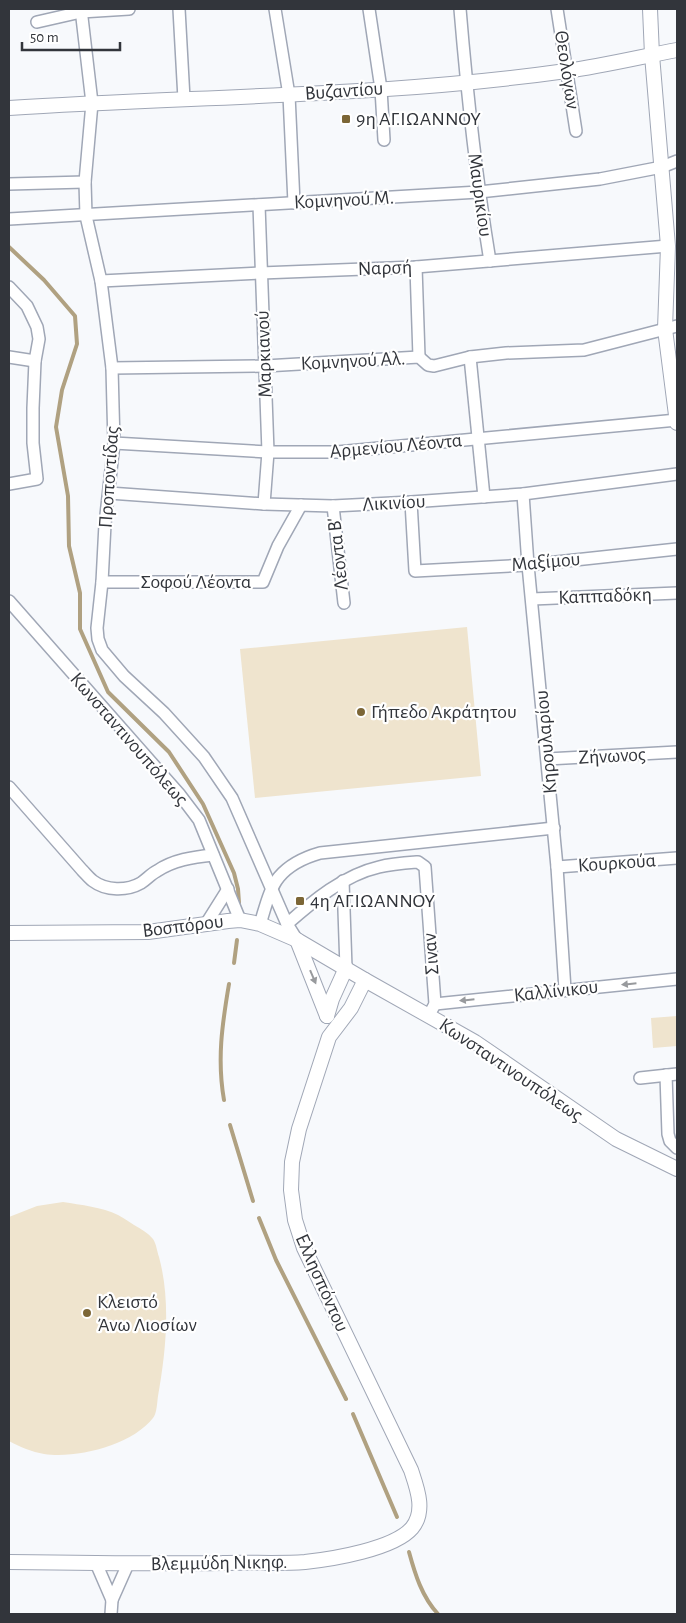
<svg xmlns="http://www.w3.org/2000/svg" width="686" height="1623" viewBox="0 0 686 1623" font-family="'Alegreya Sans',sans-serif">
  <rect width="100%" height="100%" fill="#f7f9fc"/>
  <g fill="#efe4ce">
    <path d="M467,627L481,776L255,798L240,649Z"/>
    <path d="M677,1016V1046L653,1048L651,1018Z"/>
    <path d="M63,1202C81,1205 102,1207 118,1215C124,1218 129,1222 134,1225C141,1229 148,1233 153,1239C156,1243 157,1251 159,1257C171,1301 166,1352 158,1396C157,1403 157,1413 153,1418C132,1445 77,1459 44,1454C32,1452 20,1447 9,1441V1217L37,1206Z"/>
  </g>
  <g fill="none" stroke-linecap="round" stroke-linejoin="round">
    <g stroke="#b0a181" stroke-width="4">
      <path d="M9,247L44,280L75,316L77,344L62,390L56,427L68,496L69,546L80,593V629L108,692L169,752L203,804L234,873L238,889L239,903"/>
      <path d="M234,963L237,940"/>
      <path d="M224,1100C217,1060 222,1025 229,984"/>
      <path d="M230,1125L253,1201"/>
      <path d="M259,1218L276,1260L346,1399"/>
      <path d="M353,1414L397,1517"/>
      <path d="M409,1552C415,1574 422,1597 438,1614"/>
    </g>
    <g stroke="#a0a7b6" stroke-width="14">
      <g id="minor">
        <path d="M81,9L92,103L85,182L86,216L101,281L112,368L113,407L114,443L105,524L102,582L97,628L98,639L102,650L124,676L164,713L204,757L232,798L287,924L297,940"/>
        <path d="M179,9L184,99"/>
        <path d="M275,9L289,95L294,203"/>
        <path d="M369,9L381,89L384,140"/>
        <path d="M460,9C467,93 476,177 490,261"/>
        <path d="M557,9L576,131"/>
        <path d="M37,22L81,12L129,9"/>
        <path d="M9,184L85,182"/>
        <path d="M259,205L268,452L264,504"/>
        <path d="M9,219L479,192L600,179L662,167L677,161"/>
        <path d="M416,267L419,357"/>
        <path d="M101,281L261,273L416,267L668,246"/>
        <path d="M9,287L27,306L37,327L39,339L35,361L33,408V443L37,479L9,484"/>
        <path d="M9,357L35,361"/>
        <path d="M470,357L484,497"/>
        <path d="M112,368L265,366L419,357L428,365L434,366L470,357L506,353L584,350L677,326"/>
        <path d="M114,443L268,452H337L677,420"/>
        <path d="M109,493L264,504L333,506L411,502L523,494L677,474"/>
        <path d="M523,494L528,565L557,867L565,990"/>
        <path d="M411,502L415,571L528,565L677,549"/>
        <path d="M333,506L344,603"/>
        <path d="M102,582H263L278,546L301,505"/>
        <path d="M532,599L677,593"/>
        <path d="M9,601L180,795L199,820L240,920"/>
        <path d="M547,759L677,752"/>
        <path d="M9,787L82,870C85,873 89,878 93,881C106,891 127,891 141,883C147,879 151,874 157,871C173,860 193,857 213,855"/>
        <path d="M557,867L677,858"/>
        <path d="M343,881L346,968"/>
        <path d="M206,924L228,889"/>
        <path d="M260,924C265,909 269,889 279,877C289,865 306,857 320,853L554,828"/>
        <path d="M287,924C313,901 344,875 379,867C391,864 405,863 418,862L425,867L435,1004L429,1015"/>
        <path d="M435,1004L677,979"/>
        <path d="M666,1075L668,1134L670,1141L677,1148"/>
        <path d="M640,1078L677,1074"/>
        <path d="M96,1563L112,1600"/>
        <path d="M111,1614L112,1600L128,1564"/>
      </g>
    </g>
    <g stroke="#a0a7b6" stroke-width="16">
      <g id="tertiary">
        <path d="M650,9L652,55L668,246L665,329L677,423"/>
        <path d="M9,108C194,96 382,97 566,71C603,66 640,57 677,50"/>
        <path d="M9,933L148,932L228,921L240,920L260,924L297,940L365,980L475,1042L616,1139L677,1169"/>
        <path d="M297,940L327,1016"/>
        <path d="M327,1016L332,999L346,968"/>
        <path d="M9,1562C80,1563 151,1564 222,1563C249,1562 278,1564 305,1562C333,1559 394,1549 412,1528C426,1511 417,1488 411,1470L304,1248L295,1220L291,1190L292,1162L299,1129L329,1037L351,1008L365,980"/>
      </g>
    </g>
    <use href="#minor" stroke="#fff" stroke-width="11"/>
    <use href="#tertiary" stroke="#fff" stroke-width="14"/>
  </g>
  <defs><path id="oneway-solid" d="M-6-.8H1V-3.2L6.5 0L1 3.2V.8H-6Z" transform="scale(1.25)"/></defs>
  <g fill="#989a9d">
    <use href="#oneway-solid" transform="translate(313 977) rotate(67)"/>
    <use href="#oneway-solid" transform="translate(629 984) rotate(174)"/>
    <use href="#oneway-solid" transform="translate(467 1000) rotate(174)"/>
  </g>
  <g fill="#7c6636" stroke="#fff" stroke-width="2">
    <rect x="341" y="114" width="10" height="10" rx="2.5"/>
    <circle cx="361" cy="712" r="5"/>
    <rect x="295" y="896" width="10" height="10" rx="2.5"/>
    <circle cx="87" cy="1313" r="5"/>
  </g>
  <g text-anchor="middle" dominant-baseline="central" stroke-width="4.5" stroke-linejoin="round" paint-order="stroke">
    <g font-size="20" fill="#32353b" stroke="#fff">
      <text transform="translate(567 70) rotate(81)">Θεολόγων</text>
      <text transform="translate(344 91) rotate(-4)">Βυζαντίου</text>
      <text transform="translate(480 195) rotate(82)">Μαυρικίου</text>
      <text transform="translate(344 200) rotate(-3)">Κομνηνού Μ.</text>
      <text transform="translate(385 268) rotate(-2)">Ναρσή</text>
      <text transform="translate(264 354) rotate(-92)">Μαρκιανού</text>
      <text transform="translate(353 361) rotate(-3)">Κομνηνού Αλ.</text>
      <text transform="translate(396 446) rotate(-5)">Αρμενίου Λέοντα</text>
      <text transform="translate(109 477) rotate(-86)">Προποντίδας</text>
      <text transform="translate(394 503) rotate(-3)">Λικινίου</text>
      <text transform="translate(338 554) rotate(-96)">Λέοντα Β'</text>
      <text transform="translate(546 562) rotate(-5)">Μαξίμου</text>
      <text x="196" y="582">Σοφού Λέοντα</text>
      <text transform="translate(605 596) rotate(-2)">Καππαδόκη</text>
      <text transform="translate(129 739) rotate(49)">Κωνσταντινουπόλεως</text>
      <text transform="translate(546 742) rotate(-95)">Κηρουλαρίου</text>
      <text transform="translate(612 756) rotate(-3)">Ζήνωνος</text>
      <text transform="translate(617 863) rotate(-4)">Κουρκούα</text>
      <text transform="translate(183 926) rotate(-7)">Βοσπόρου</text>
      <text transform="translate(431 954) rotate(-94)">Σιναν</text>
      <text transform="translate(556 991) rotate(-6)">Καλλίνικου</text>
      <text transform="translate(511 1070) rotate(34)">Κωνσταντινουπόλεως</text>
      <text transform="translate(322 1283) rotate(66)">Ελλησπόντου</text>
      <text transform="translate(219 1563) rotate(-1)">Βλεμμύδη Νικηφ.</text>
    </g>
    <g font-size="20" fill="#32353b" stroke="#fff" text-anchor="start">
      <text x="356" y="119">9η ΑΓ.ΙΩΑΝΝΟΥ</text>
      <text x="371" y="712">Γήπεδο Ακράτητου</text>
      <text x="310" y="901">4η ΑΓ.ΙΩΑΝΝΟΥ</text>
      <text x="97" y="1302">Κλειστό<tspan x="97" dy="23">Άνω Λιοσίων</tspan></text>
    </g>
  </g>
  <rect width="686" height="1623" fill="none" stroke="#32353b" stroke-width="20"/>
  <path d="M22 42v8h98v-8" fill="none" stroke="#32353b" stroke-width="2.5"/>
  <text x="30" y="42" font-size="15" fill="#32353b" stroke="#ffffff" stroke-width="4" paint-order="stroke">50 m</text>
</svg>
